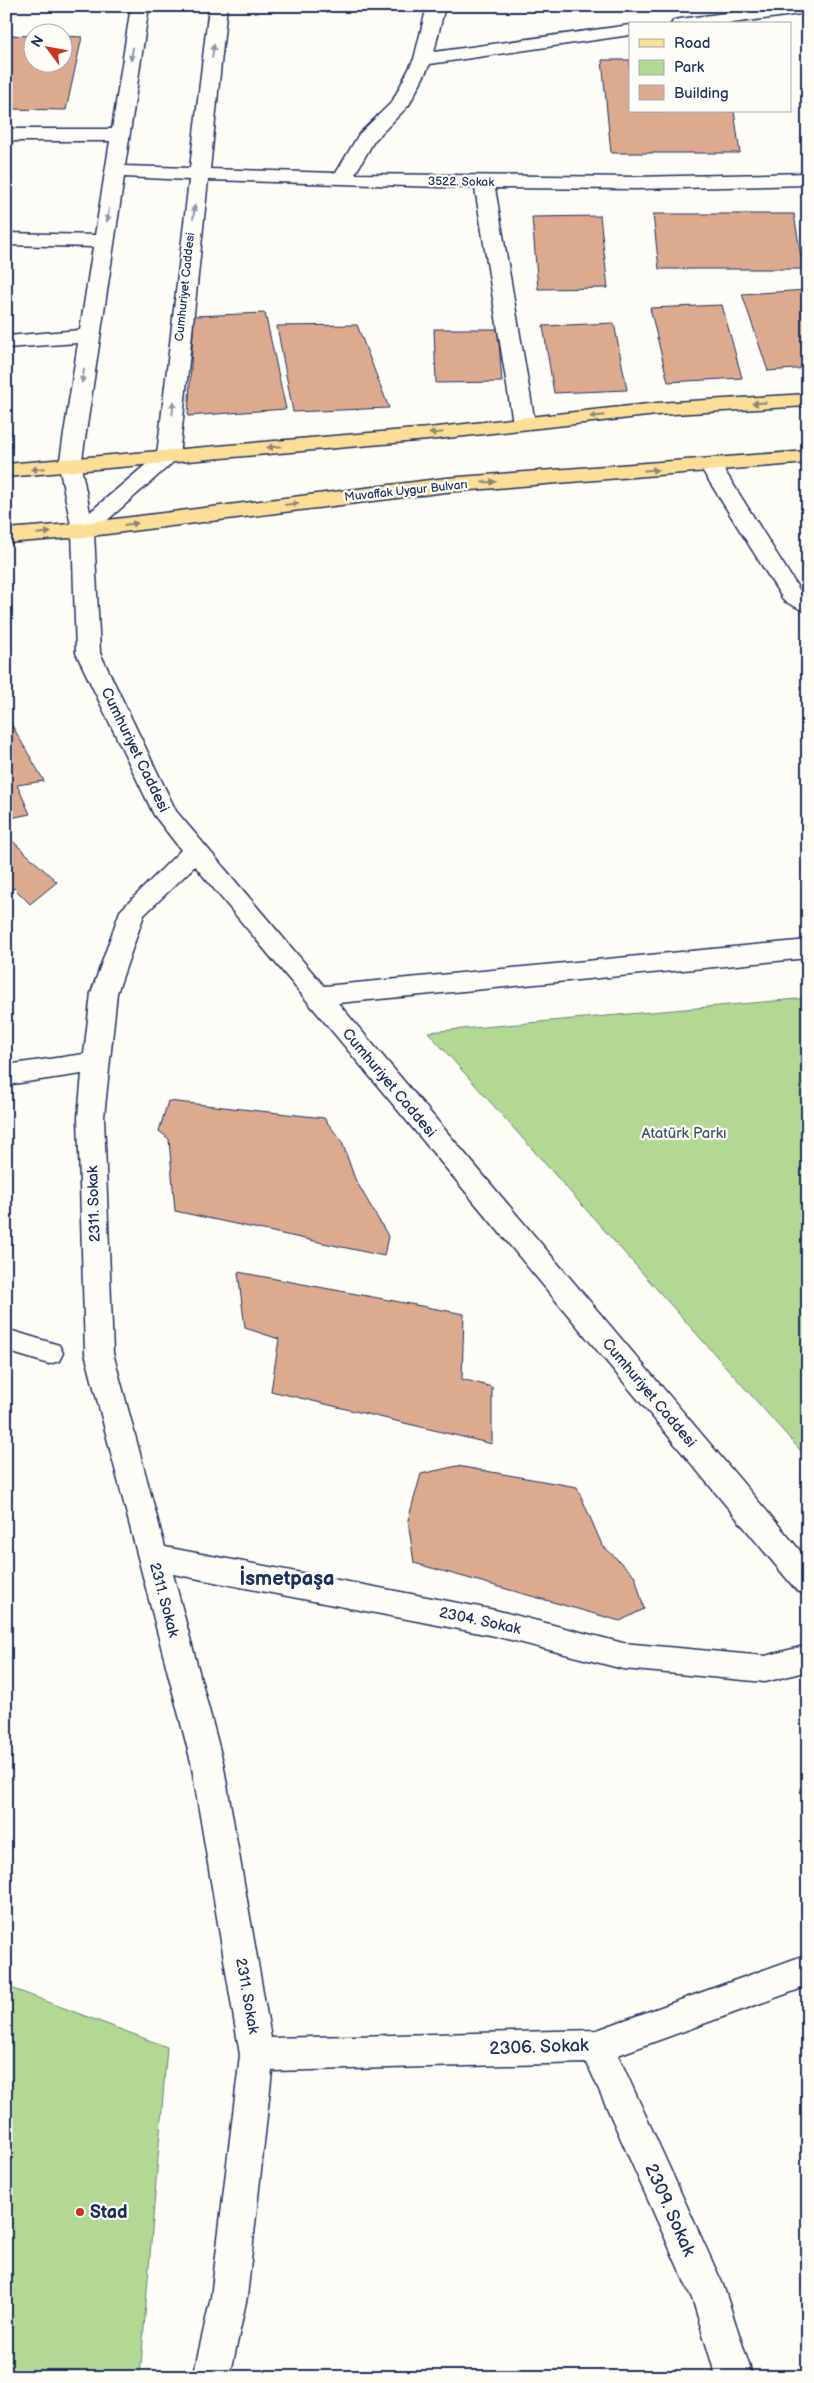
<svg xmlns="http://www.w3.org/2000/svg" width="814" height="2383" viewBox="0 0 814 2383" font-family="'Balsamiq Sans',sans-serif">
  <rect width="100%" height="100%" fill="#fdfcf7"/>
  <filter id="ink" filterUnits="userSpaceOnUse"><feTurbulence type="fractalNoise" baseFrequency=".02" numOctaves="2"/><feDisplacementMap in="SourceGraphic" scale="10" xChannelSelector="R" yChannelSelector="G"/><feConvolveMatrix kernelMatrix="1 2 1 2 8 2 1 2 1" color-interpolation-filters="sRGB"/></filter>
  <g filter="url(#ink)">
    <g fill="#b2d894" stroke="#668479">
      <path d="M808,998V1459L428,1032Z"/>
      <path d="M6,1986L167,2047L140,2377H6Z"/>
    </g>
    <g fill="#dcab8f" stroke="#1b2f5e">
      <path d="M6,35L32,36V62H62V36L82,37L66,110L6,109Z"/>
      <path d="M602,60H630V111H734L740,153H611Z"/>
      <path d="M653,214H794L803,269H659Z"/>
      <path d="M600,216L608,288L538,289L532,217Z"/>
      <path d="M808,290V368L768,371L742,294Z"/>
      <path d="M722,305L742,378L668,382L650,308Z"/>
      <path d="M265,313L286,409L188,416L194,316Z"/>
      <path d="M614,323L627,390L554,393L543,326Z"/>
      <path d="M357,325L389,408L293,412L277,326Z"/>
      <path d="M434,329H498L502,382L436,383Z"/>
      <path d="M6,373L12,447L6,448Z"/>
      <path d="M6,715L44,781L17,785L30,814L6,819Z"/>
      <path d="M6,835L57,882L30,904L14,888L6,893Z"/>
      <path d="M168,1101L324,1118L342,1142L355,1179L388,1236L384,1256L175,1211L169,1139L159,1131Z"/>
      <path d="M238,1272L464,1314L462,1379L492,1387V1444L271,1391L279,1339L245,1328Z"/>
      <path d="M457,1466L577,1487L602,1545L635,1576L644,1609L620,1621L414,1563L408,1520L421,1474Z"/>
    </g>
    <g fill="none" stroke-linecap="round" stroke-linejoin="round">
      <g stroke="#1b2f5e" stroke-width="3">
        <g id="minor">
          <path d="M131,6H149L125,166L190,168L209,6H227L210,169L336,173L359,134L392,102L414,59L427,6H445L434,52L630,25V35L430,64L409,105L374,141L355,174L635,177L808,173V185L635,189L495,188L535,423L532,428L524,429L516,428L513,423L475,188L208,180L179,457L94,532L100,653L176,811L324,986L808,940V958L338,1003L808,1560V1595L797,1591L195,866L144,915L117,993L104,1117L113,1353L165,1547L495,1610L623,1643L765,1656L808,1645V1671L765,1682L623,1669L495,1636L173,1574L223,1762L271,2038L597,2030L808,1954V1986L618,2055L723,2285L753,2377H716L693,2301L587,2063L272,2071L247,2297L230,2377H193L211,2297L240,2055L191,1762L85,1353L78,1117L82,1074L6,1085V1065L84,1054L91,993L120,911L181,850L154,815L76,653L72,530L59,466L78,343L6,348V336L80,330L93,247L6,245V233L95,235L110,141H6V129H112ZM124,177L189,180L157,455L90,512L81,466Z"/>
          <path d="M779,6H808V13L725,24H671L674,20L680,19Z"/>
          <path d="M710,459L718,460L800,591L808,596V613L784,601L781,596L699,465L702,460Z"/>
          <path d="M6,1329L59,1345L63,1353L59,1361L49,1364L6,1351Z"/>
        </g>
      </g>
      <g stroke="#1b2f5e" stroke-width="3">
        <g id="major">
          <path d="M808,394V406L657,415L428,440L6,477V464L428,428L657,403Z"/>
          <path d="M808,451V463L446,492L83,537L6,543V529L83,523L446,478Z"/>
        </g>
      </g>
      <use href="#minor" fill="#fdfcf7" fill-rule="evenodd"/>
      <use href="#major" fill="#fcde96" fill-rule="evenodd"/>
    </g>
    <defs><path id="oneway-solid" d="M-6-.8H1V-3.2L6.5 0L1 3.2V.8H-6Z" transform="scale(1.25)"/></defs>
    <g fill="#8c96aa">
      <use href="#oneway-solid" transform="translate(213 51) rotate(-83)"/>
      <use href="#oneway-solid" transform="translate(132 54) rotate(99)"/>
      <use href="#oneway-solid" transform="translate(194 212) rotate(-83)"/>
      <use href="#oneway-solid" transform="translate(108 215) rotate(99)"/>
      <use href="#oneway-solid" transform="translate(83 376) rotate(99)"/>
      <use href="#oneway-solid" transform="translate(173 408) rotate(-84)"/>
    </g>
    <g fill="#8c867a">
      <use href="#oneway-solid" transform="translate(759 403) rotate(177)"/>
      <use href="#oneway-solid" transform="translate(597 416) rotate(174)"/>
      <use href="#oneway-solid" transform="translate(436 433) rotate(174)"/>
      <use href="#oneway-solid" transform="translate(274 447) rotate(175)"/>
      <use href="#oneway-solid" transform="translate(38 469) rotate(175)"/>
      <use href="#oneway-solid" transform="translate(651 470) rotate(-4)"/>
      <use href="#oneway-solid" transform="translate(489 482) rotate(-4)"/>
      <use href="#oneway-solid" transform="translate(292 504) rotate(-7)"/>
      <use href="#oneway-solid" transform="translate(131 524) rotate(-7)"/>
      <use href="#oneway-solid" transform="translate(44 533) rotate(-5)"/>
    </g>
  </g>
  <circle fill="#c8321e" stroke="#fdfcf7" stroke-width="2" cx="80" cy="2212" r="5"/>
  <g text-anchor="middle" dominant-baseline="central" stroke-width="4.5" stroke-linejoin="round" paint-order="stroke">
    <g font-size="12" fill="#1b2f5e" stroke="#fdfcf7">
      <text transform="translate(461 182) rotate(1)">3522. Sokak</text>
      <text transform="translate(185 287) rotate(-84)">Cumhuriyet Caddesi</text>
      <text transform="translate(406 491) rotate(-6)">Muvaffak Uygur Bulvarı</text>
    </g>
    <g font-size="15" fill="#1b2f5e" stroke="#fdfcf7">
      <text transform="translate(135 750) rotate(64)">Cumhuriyet Caddesi</text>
      <text transform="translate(389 1083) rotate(50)">Cumhuriyet Caddesi</text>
      <text transform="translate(94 1204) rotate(-92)">2311. Sokak</text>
      <text transform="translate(649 1393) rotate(50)">Cumhuriyet Caddesi</text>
      <text transform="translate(164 1600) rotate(75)">2311. Sokak</text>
      <text transform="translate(480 1621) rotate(12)">2304. Sokak</text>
      <text transform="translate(247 1996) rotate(80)">2311. Sokak</text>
    </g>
    <g font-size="15" fill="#41596c" stroke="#fdfcf7">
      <text x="684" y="1133">Atatürk Parkı</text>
    </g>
    <g font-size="18" fill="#1b2f5e" stroke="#fdfcf7">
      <text transform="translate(539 2047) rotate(-2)">2306. Sokak</text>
      <text transform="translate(670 2210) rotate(66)">2309. Sokak</text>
    </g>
    <g font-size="18" font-weight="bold" fill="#1b2f5e" stroke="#fdfcf7" text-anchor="start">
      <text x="90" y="2212">Stad</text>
    </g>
    <g font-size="20" font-weight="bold" fill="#1b2f5e" stroke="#fdfcf7">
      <text x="287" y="1579">İsmetpaşa</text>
    </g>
  </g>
  <rect width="814" height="2383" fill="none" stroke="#fdfcf7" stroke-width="25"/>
  <rect x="12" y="12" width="789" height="2358" fill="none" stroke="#1b2f5e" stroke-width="2" filter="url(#ink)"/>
  <rect x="629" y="22" width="162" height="90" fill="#fdfcf7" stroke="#a3aaba"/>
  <rect x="639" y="39" width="25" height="8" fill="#fcde96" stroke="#a3aaba"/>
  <text x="674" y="48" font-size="15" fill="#1b2f5e">Road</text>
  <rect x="639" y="60" width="25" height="15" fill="#b2d894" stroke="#a3aaba"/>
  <text x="674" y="72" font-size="15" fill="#1b2f5e">Park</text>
  <rect x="639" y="85" width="25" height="15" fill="#dcab8f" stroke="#a3aaba"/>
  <text x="674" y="98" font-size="15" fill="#1b2f5e">Building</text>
  <g transform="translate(48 48) rotate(302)"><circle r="24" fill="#fdfcf7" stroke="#a3aaba"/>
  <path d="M0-4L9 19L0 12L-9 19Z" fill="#c8321e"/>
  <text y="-8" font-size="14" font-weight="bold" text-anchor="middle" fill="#1b2f5e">N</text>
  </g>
</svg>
